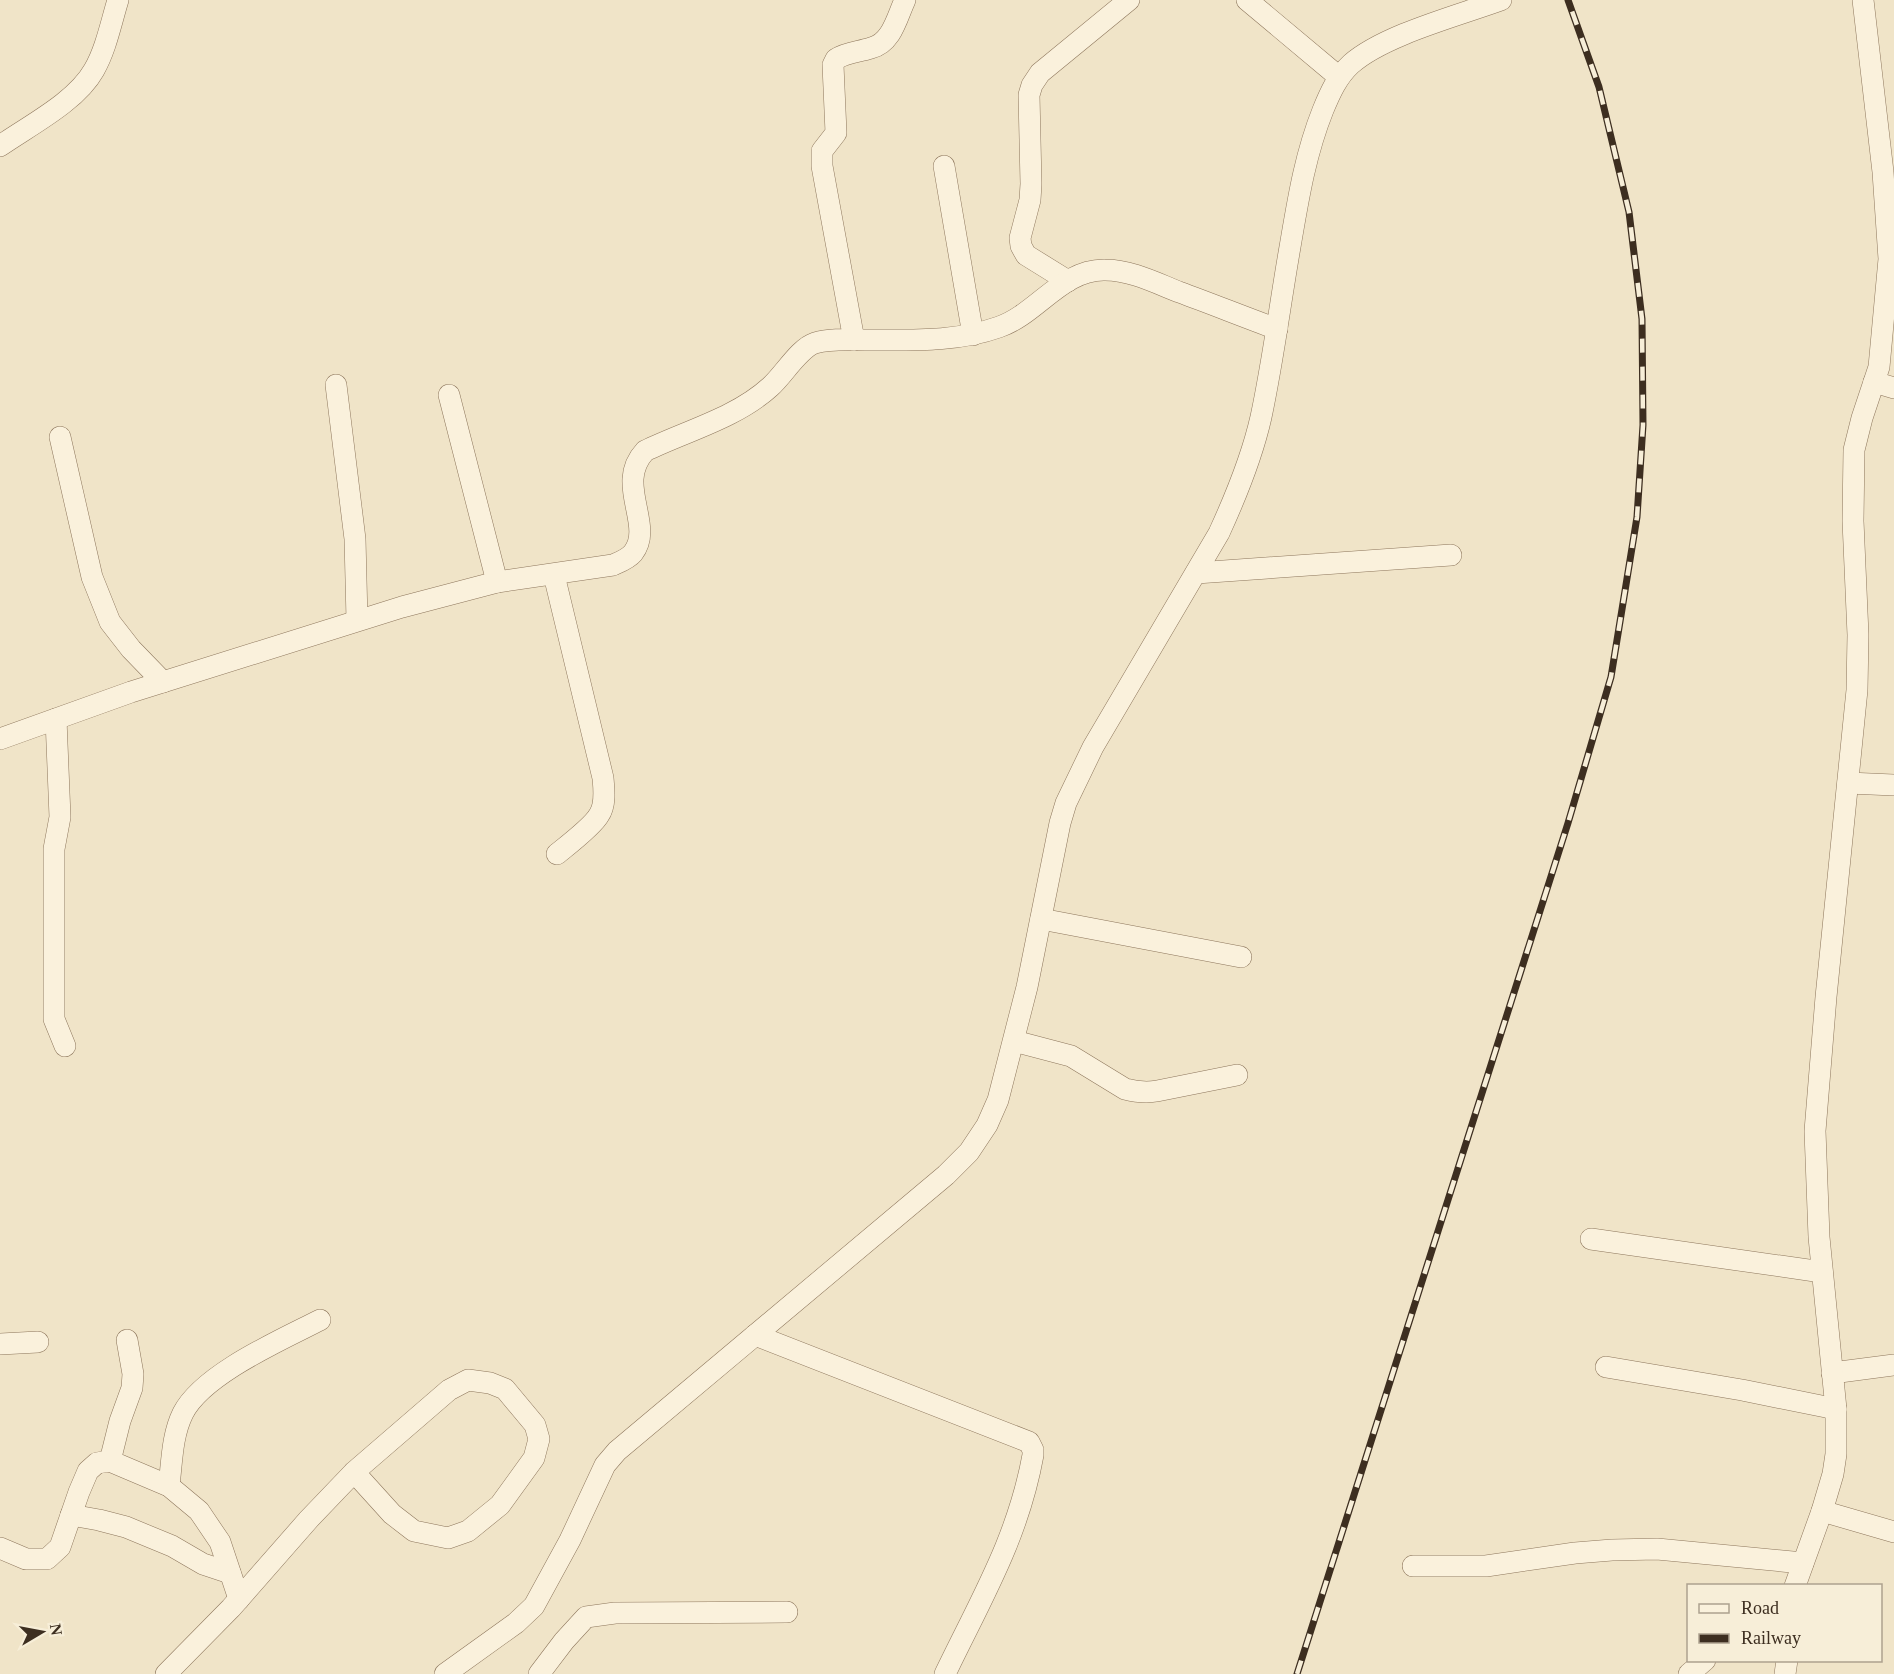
<svg xmlns="http://www.w3.org/2000/svg" width="1894" height="1674" viewBox="0 0 1894 1674" font-family="Georgia,serif">
  <rect width="100%" height="100%" fill="#f0e4c8"/>
  <g fill="none" stroke-linecap="round" stroke-linejoin="round">
    <g stroke="#8d765c" stroke-width="22">
      <g id="minor">
        <path d="M1247,0L1339,77"/>
        <path d="M0,146C30,125 76,102 94,70C106,49 111,23 118,0"/>
        <path d="M944,166L973,335"/>
        <path d="M1068,281L1026,255L1021,246L1020,238L1030,200L1031,184L1029,95L1032,85L1040,73L1129,0"/>
        <path d="M854,340L822,166V151L836,133L833,65L836,59C847,52 859,52 871,48C892,43 897,17 905,0"/>
        <path d="M1874,382L1894,388"/>
        <path d="M336,385L355,539L357,620"/>
        <path d="M449,395L497,582"/>
        <path d="M60,437L92,577L110,622L131,649L163,682"/>
        <path d="M1196,573L1451,555"/>
        <path d="M554,575L603,778C604,789 606,805 599,815C593,826 568,845 557,854"/>
        <path d="M56,719L60,817L54,849V1019L65,1046"/>
        <path d="M0,739L131,692L402,607L497,582L613,565C620,562 628,559 633,553C655,525 614,484 645,451C686,431 736,418 770,387C783,376 799,348 815,343C832,338 852,340 869,340C913,340 957,342 999,327C1037,314 1062,269 1105,270C1131,270 1156,283 1179,292C1212,304 1244,317 1277,329"/>
        <path d="M1848,783L1894,785"/>
        <path d="M1041,919L1241,957"/>
        <path d="M1014,1041L1071,1056L1125,1089C1137,1092 1146,1093 1157,1091L1237,1075"/>
        <path d="M1591,1239L1822,1272"/>
        <path d="M755,1335L1029,1442L1033,1450V1455C1018,1538 981,1599 945,1674"/>
        <path d="M0,1344L38,1342"/>
        <path d="M1606,1367L1742,1390L1836,1409"/>
        <path d="M1832,1373L1894,1365"/>
        <path d="M110,1461L120,1421L132,1388L133,1374L127,1340"/>
        <path d="M169,1486C172,1461 172,1435 183,1413C203,1374 281,1340 320,1320"/>
        <path d="M1822,1511L1894,1532"/>
        <path d="M71,1515L99,1520L126,1527L172,1546L203,1564L230,1573"/>
        <path d="M0,1548L26,1559H47L60,1547L79,1492L88,1471L97,1463L110,1461L169,1486L199,1511L220,1542L239,1599"/>
        <path d="M1413,1566H1486L1575,1553L1612,1550L1657,1549L1803,1563"/>
        <path d="M1795,1586L1822,1511L1833,1474L1836,1454V1409L1819,1237L1815,1131L1826,997L1857,690L1858,635L1853,521L1854,450L1862,418L1879,367L1889,259L1883,172L1863,0"/>
        <path d="M166,1674L231,1608L309,1519L354,1472L449,1390L468,1380L490,1383L505,1389L535,1425L539,1439L534,1458L500,1505L468,1531L448,1538L414,1531L392,1514L354,1472"/>
        <path d="M445,1674L516,1623L534,1606L570,1540L605,1465L617,1451L946,1175L969,1152L987,1125L998,1100L1027,987L1060,823L1066,803L1093,747L1219,533C1236,496 1252,457 1261,417C1273,361 1280,304 1290,247C1298,200 1305,155 1323,110C1330,93 1337,77 1351,64C1384,35 1457,16 1501,0"/>
        <path d="M539,1674L564,1641L586,1617L615,1613L787,1612"/>
        <path d="M1689,1674L1705,1660"/>
        <path d="M1785,1674L1787,1660"/>
      </g>
    </g>
    <use href="#minor" stroke="#faf1dc" stroke-width="21"/>
    <g stroke="#3d2e20" stroke-width="7">
      <path id="rail" d="M1297,1674L1568,823L1611,677L1637,517L1643,425L1642,319L1629,212L1599,87L1568,0"/>
    </g>
    <use href="#rail" stroke="#f7eed8" stroke-width="4.5" stroke-dasharray="14" stroke-linecap="butt"/>
  </g>
  <rect x="1687" y="1584" width="195" height="78" fill="#f7eed8" stroke="#ada18e" stroke-width="1.5"/>
  <rect x="1699" y="1604" width="30" height="9" fill="#faf1dc" stroke="#ada18e" stroke-width="1.5"/>
  <text x="1741" y="1614" font-size="18" fill="#3d2e20">Road</text>
  <rect x="1699" y="1634" width="30" height="9" fill="#3d2e20" stroke="#ada18e" stroke-width="1.5"/>
  <text x="1741" y="1644" font-size="18" fill="#3d2e20">Railway</text>
  <g transform="translate(42 1632) rotate(80)" stroke="#f7eed8" stroke-width="4.5" paint-order="stroke">
  <path d="M0-4.5L10 22L0 15L-10 22Z" fill="#3d2e20"/>
  <text y="-9" font-size="16" font-weight="bold" text-anchor="middle" fill="#3d2e20">N</text>
  </g>
</svg>
